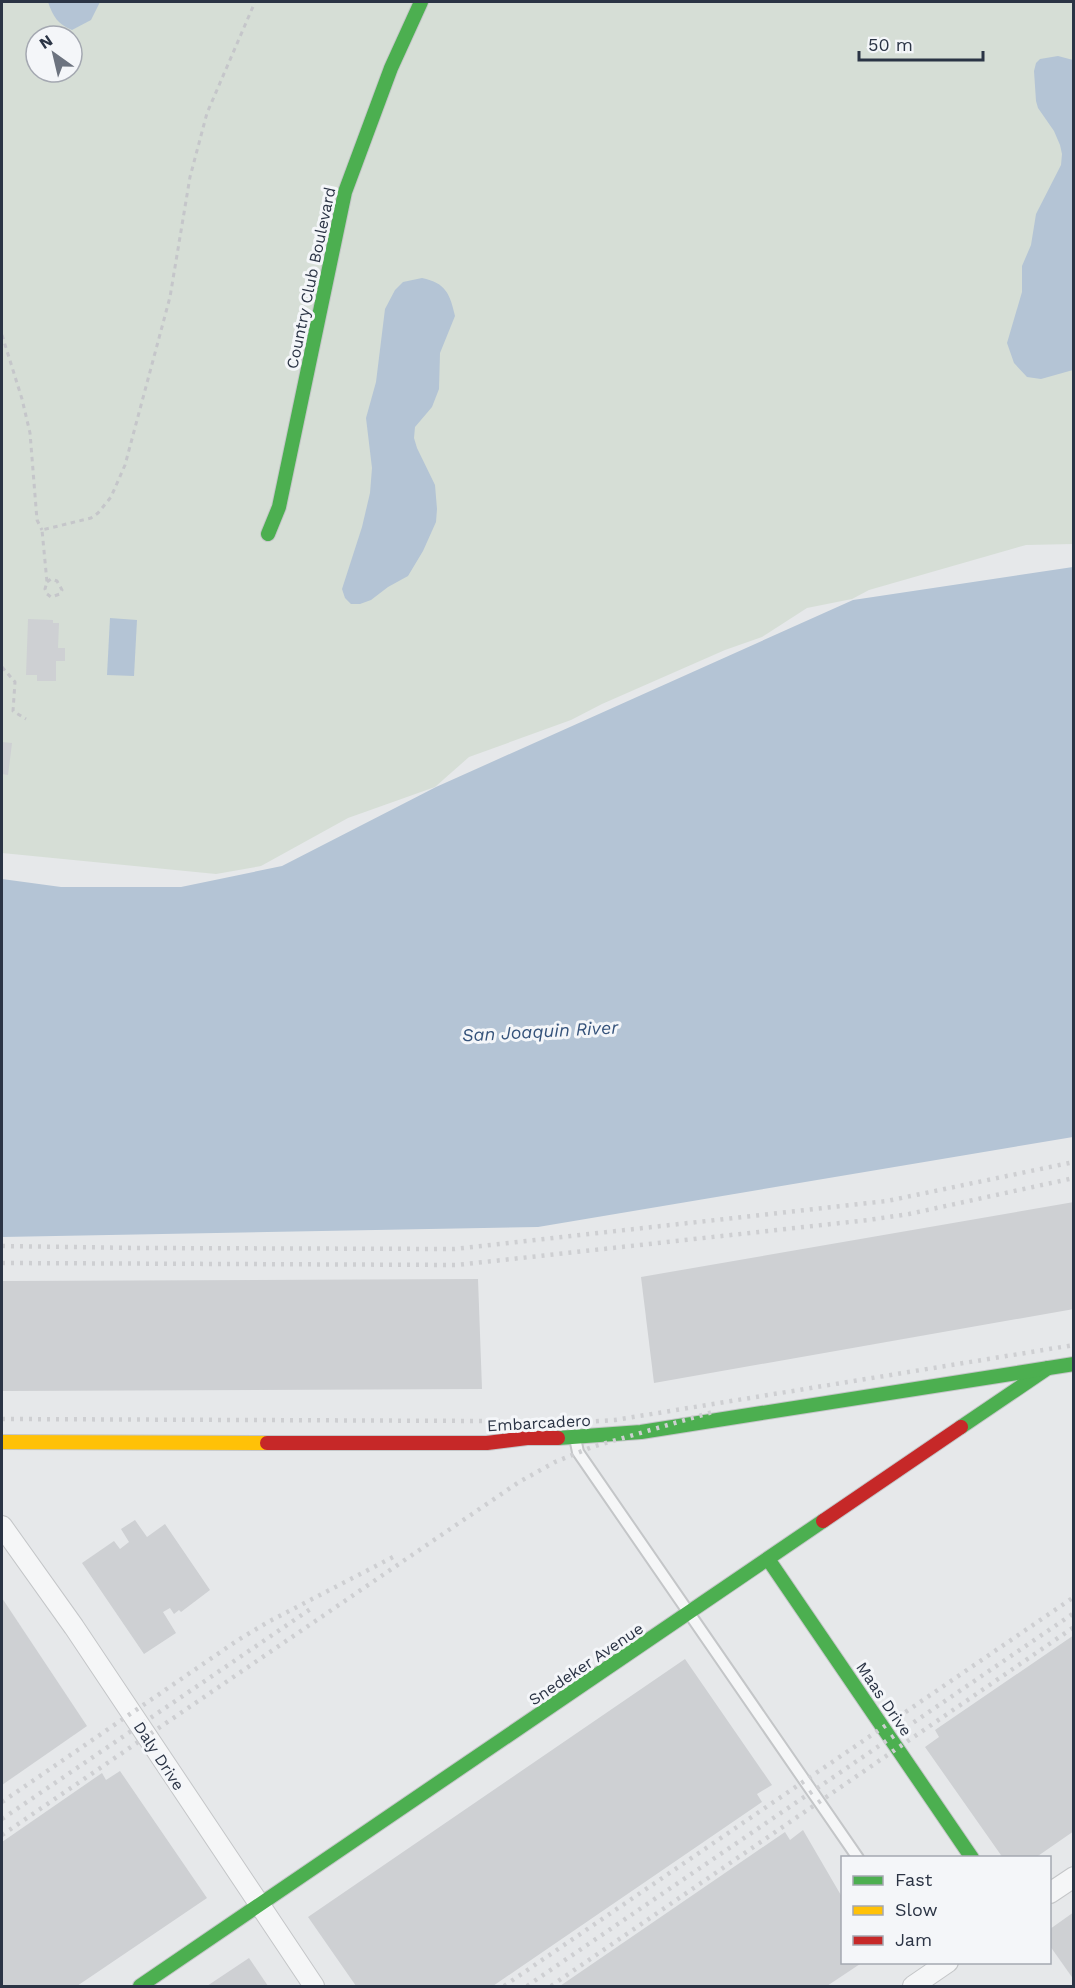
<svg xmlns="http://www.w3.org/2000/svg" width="1075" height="1988" viewBox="0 0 1075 1988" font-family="'Work Sans',sans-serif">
  <rect width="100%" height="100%" fill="#e6e8ea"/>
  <path fill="#d6ded6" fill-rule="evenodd" d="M2,2H1073V544L1026,545L869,590L852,599L807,608L762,637L725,650L602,704L571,720L469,757L435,787L348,818L261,866L216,874L2,853ZM36,36H72V72H36Z"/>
  <g fill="#b4c4d5">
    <path d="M48,2H100L91,20L72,30C58,24 53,17 48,2Z"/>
    <path d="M1058,56L1073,60V370L1041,379L1027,377L1014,363L1007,343L1022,292V266L1031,245L1036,214L1061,165L1062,154L1060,145L1054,131L1038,108L1036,101L1034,71L1036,63L1040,59Z"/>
    <path d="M422,278C446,283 450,294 455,316L440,353L439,389L432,407L415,427L414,438L417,448L435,485L437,509L436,522L423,551L408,576L388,587L371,600L360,604H351L345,598L342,589L362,527L370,493L372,468L366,418L376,382L385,309L395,290L403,282Z"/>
    <path d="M1073,567V1137L538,1227L2,1237V879L61,887H181L282,866L436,787L853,600Z"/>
    <path d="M110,618L137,620L134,676L107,675Z"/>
  </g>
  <g fill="#ced0d3">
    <path d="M28,619L53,620V623H59L58,648H65V661H56V681H37V675H26Z"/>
    <path d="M2,742L12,743L8,775L2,774Z"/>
    <path d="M1074,1202V1309L654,1383L641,1277Z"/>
    <path d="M478,1279L482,1389L2,1391V1281Z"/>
    <path d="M135,1520L147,1537L165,1524L210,1590L181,1612L179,1610L174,1614L170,1608L163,1612L176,1633L144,1654L82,1563L114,1541L120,1549L129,1542L121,1529Z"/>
    <path d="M2,1598L87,1726L2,1785Z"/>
    <path d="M1074,1635V1831L1035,1858H1003L925,1747L939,1737L935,1730Z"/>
    <path d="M685,1659L772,1785L757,1794L762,1802L493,1986H356L308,1917Z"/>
    <path d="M120,1771L207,1898L77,1986H2V1842L102,1773L106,1780Z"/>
    <path d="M803,1830L842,1897V1962H863L827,1986H560L785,1832L790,1840Z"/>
    <path d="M1074,1912V1980L1050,1946V1929Z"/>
    <path d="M249,1958L268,1986H207Z"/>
  </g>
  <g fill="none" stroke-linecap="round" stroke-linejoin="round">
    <g stroke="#c4c6c8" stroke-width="14">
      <path id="lane" d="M575,1438L578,1452L858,1858"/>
    </g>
    <g stroke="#c4c6c8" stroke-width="22">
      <g id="street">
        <path d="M2,1526L74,1627L314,1986"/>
        <path d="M1050,1893L1074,1877"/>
        <path d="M913,1986L948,1962"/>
      </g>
    </g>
    <g stroke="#c4c6c8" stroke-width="16">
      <g id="fast">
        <path d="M268,534L279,507L345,192L391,68L421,2"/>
        <path d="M961,1427L1048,1368"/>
        <path d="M558,1438L641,1432L1074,1364"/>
        <path d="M768,1559L972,1858"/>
        <path d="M140,1986L823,1521"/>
      </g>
    </g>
    <g stroke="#c4c6c8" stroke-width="16">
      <path id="slow" d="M2,1442L267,1443"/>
    </g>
    <g stroke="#c4c6c8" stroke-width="16">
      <g id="jam">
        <path d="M267,1443H487L527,1438H558"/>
        <path d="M823,1521L961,1427"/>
      </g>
    </g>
    <g stroke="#c5c6ca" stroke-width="3" stroke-dasharray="4.5 4.5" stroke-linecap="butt">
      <path d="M2,335L22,399L30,433L37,520L42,530"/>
      <path d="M47,582L51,579L57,581L62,590L60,594L51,597L47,594L45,589L47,582L42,530L91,518L98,513L111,497L125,465L170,297L190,177L207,113L255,2"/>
      <path d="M2,667L15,682L13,711L26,719"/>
    </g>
    <use href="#lane" stroke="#f5f6f7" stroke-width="10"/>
    <use href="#street" stroke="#f5f6f7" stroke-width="20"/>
    <use href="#fast" stroke="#4caf50" stroke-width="14"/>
    <use href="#slow" stroke="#ffc107" stroke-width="14"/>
    <use href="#jam" stroke="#c62828" stroke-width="14"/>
    <g stroke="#cecfd2" stroke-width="4.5" stroke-dasharray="3 6" stroke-linecap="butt">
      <path d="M2,1246L138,1248L454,1249L887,1201L1074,1162"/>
      <path d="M2,1263L457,1265L868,1220L909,1214L1074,1178"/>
      <path d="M2,1419L489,1421L568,1423L615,1420L1074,1345"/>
      <path d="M2,1802L238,1640L268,1622L395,1556"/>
      <path d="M2,1819L312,1608"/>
      <path d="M2,1835L519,1482L555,1462L592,1447L716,1411"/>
      <path d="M504,1986L1074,1597"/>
      <path d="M527,1986L1074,1613"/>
      <path d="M551,1986L1074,1627"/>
    </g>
  </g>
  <g text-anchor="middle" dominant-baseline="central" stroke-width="6" stroke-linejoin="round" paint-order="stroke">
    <g font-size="16" fill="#2b3445" stroke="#f4f6f9">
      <text transform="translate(311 278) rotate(-78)">Country Club Boulevard</text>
      <text transform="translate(539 1423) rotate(-3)">Embarcadero</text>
      <text transform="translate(586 1664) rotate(-34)">Snedeker Avenue</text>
      <text transform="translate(884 1699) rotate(56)">Maas Drive</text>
      <text transform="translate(159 1756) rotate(57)">Daly Drive</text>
    </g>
    <g font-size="18" font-style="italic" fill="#34527a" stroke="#f4f6f9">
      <text transform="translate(540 1031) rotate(-3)">San Joaquin River</text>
    </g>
  </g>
  <rect width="1075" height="1988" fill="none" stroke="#2b3445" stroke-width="6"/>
  <rect x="841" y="1856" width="210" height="108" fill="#f4f6f9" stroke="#a4a8b1" stroke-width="1.5"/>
  <rect x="853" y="1876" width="30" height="9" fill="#4caf50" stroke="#a4a8b1" stroke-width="1.5"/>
  <text x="895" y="1886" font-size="18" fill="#2b3445">Fast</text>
  <rect x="853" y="1906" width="30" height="9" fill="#ffc107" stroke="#a4a8b1" stroke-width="1.5"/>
  <text x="895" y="1916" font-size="18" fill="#2b3445">Slow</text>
  <rect x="853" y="1936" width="30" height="9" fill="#c62828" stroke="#a4a8b1" stroke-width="1.5"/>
  <text x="895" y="1946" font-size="18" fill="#2b3445">Jam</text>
  <g transform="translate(54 54) rotate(326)"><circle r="28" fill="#f4f6f9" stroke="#a4a8b1" stroke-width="1.5"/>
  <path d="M0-4.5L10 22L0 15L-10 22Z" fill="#6c737f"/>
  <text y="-9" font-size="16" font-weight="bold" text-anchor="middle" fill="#2b3445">N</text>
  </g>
  <path d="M859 51v9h124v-9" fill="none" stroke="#2b3445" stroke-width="3"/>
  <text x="868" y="51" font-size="18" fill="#2b3445" stroke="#f4f6f9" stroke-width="4.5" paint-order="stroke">50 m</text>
</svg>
